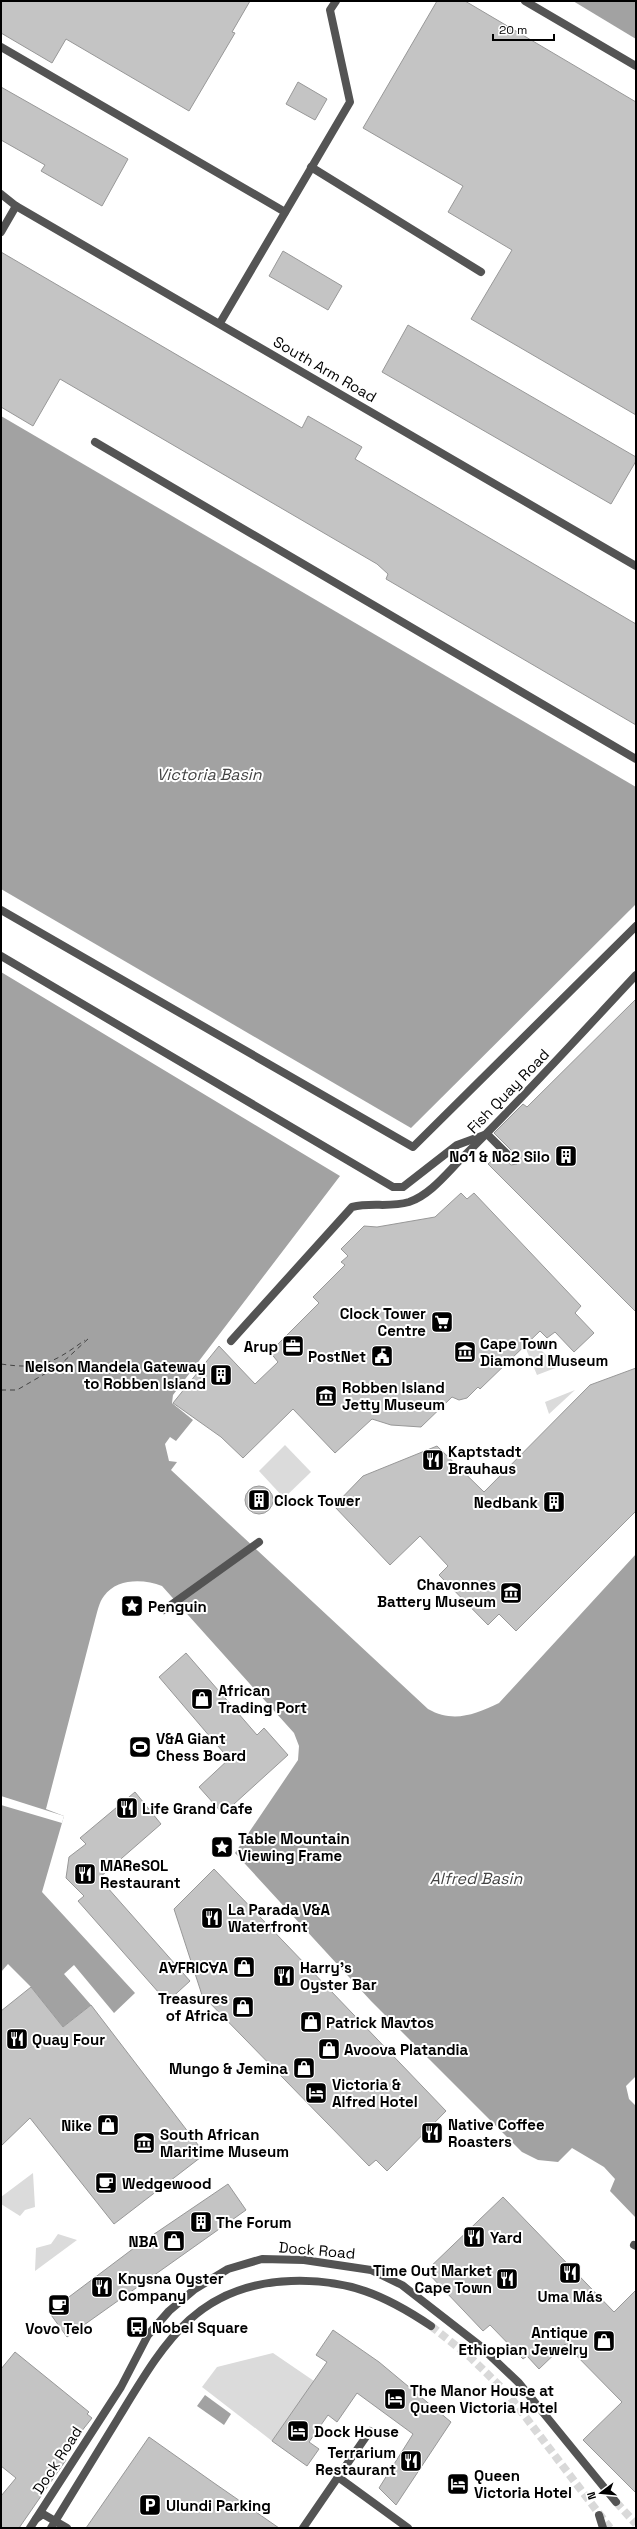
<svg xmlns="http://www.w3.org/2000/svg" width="637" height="2529" viewBox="0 0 637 2529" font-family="'Space Grotesk',sans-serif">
  <rect width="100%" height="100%" fill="#fff"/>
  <g fill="#dbdbdb">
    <path d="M534,1343L558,1367L537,1375L526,1349Z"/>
    <path d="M575,1390L549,1414L545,1402Z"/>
    <path d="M285,1445L311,1472L284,1498L259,1471Z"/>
    <path d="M33,2173L35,2207L25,2210L20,2216L1,2204V2197Z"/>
    <path d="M58,2234L77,2240L35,2271L36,2248L51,2244Z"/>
    <path d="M273,2353L314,2381L272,2441L202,2387L217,2367Z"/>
  </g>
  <g fill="#a2a2a2">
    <path d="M573,1H636V39Z"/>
    <path d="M1,416L636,787V904L411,1128L1,889Z"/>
    <path d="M1,972L340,1176L173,1395L172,1403L193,1420L176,1441L170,1437L165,1444L169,1461L177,1462L171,1470L428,1709C453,1723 474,1715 499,1703L636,1554V2076L626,2086L629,2099L636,2106V2218L610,2191L615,2179L604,2167L572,2148L558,2162L538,2160L522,2152L371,2001L235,1853L298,1760L299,1746L294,1733L162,1586C144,1579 117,1578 104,1596C99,1602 97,1613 95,1620L46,1809L64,1816L42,1892L135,1993L114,2013L74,1965L64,1974L91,2005L63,2027L31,1987L8,1964L1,1972Z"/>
    <path d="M205,2395L231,2414L224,2425L197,2406Z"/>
  </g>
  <path fill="#fff" d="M1,1796L64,1816L62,1823L1,1805Z"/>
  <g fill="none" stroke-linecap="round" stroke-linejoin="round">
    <g stroke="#434343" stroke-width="1" stroke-dasharray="5 4" stroke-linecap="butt">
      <path d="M1,1364C41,1370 53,1363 85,1340"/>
      <path d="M1,1390H17L60,1365L89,1338"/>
    </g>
  </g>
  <g fill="#c4c4c4" stroke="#989898">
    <path d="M1,1H250L232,32L235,33L189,111L66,39L52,63L1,33Z"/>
    <path d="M437,1H465L636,102V415L471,319L512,250L448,212L463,186L363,128Z"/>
    <path d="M298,82L327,99L315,120L286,104Z"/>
    <path d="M1,87L128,159L102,206L41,171L45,165L1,140Z"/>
    <path d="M283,251L342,286L328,310L269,276Z"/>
    <path d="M1,252L302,428L308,416L362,447L355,459L636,624V725L386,579L388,574L377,564L60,379L33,426L1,407Z"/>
    <path d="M408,325L636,457V461L611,504L382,372Z"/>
    <path d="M636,999V1312L488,1164L499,1154L511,1165L517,1164V1156L494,1133L523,1104L527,1107Z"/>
    <path d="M461,1193L467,1199L474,1193L581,1306L575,1313L594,1333L574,1352L555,1332L547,1338L540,1331L480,1389L478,1387L467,1398L459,1400L452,1397L421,1427L391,1425L372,1419L335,1453L293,1409L243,1458L221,1437L173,1403L219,1346L255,1384L278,1362L270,1352L319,1303L313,1297L345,1265L341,1262L348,1256L341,1249L364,1226L377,1227L435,1217Z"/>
    <path d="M636,1368V1511L516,1631L499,1614L488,1625L439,1575L448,1566L420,1536L390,1565L334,1506L363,1476L437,1446L484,1492L590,1385Z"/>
    <circle cx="259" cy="1500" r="14"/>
    <path d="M186,1653L257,1735L264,1728L288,1755L223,1814L199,1787L229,1759L159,1677Z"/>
    <path d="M135,1792L161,1824L99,1878L190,1981L167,2002L78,1901L84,1896L66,1878L69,1857L86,1844L80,1838Z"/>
    <path d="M214,1869L446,2111L387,2171L376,2160L369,2166L202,1995L174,1909Z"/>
    <path d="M31,1987L63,2027L91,2005L205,2154L114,2224L30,2118L1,2146V2011Z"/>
    <path d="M228,2184L246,2210L67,2337L49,2312L138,2245Z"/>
    <path d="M503,2197L614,2312L636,2290V2493L583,2440L622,2402L565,2344L539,2369L527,2356L523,2359L490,2325L483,2331L426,2271Z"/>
    <path d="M333,2330L379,2362L451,2422L396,2505L379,2488L413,2434L357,2393L337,2422L328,2415L309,2442L319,2449L307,2466L272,2441L327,2362L316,2355Z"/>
    <path d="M15,2352L89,2412L87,2414L92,2418L62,2456L66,2460L19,2528H1V2496L16,2478L1,2466V2369Z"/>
    <path d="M149,2437L214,2483L279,2528H86Z"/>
  </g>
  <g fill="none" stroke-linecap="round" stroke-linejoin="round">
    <g stroke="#d9d9d9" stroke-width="8" stroke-dasharray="8 4" stroke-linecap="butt">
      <path d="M431,2326L470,2357L508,2394L610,2528"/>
      <path d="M616,2502L636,2524"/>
    </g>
    <g stroke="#545454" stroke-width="8">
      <path d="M525,1L636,66"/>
      <path d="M1,47L285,212"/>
      <path d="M311,167L481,272"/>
      <path d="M1,232L16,206"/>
      <path d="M220,323L350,102L330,10L336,1"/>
      <path d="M95,442L636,759"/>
      <path d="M1,910L413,1147L636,926"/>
      <path d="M1,956L393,1187H403L457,1145L487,1134L513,1160"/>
      <path d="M634,2245L636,2246"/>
      <path d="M338,2477L370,2431"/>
      <path d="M599,2515L603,2528"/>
      <path d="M36,2519L43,2514L67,2528"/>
      <path d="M303,2528L338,2477L408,2528"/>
    </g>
    <path stroke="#545454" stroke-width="8" d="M164,1610L259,1542"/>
    <g stroke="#545454" stroke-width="8">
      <path d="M1,194L16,206L636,566"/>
      <path d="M231,1341L352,1207C372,1202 389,1208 409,1202C430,1195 447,1173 462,1158C522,1099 579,1036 636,975"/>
    </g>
    <g stroke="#545454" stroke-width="8">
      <path d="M30,2528L121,2387L148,2335L169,2311L195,2289L228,2269L262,2259L304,2260L371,2270L402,2285L479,2345L519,2383L616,2502"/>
      <path d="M51,2528C74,2491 96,2454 119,2417C163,2345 196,2284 291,2281C348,2279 385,2295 431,2326"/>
    </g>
  </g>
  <defs>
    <g id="building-square" transform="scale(1.15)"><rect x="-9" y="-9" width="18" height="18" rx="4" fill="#000" stroke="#fff"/><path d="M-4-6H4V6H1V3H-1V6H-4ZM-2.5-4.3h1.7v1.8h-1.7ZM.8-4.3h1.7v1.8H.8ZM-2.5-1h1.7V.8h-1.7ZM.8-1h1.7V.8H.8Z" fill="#fff"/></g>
    <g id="supermarket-square" transform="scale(1.15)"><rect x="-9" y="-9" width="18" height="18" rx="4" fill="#000" stroke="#fff"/><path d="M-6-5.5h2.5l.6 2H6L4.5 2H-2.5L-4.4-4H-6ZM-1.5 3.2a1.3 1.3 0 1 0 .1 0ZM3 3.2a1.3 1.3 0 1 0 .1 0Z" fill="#fff"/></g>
    <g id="office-square" transform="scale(1.15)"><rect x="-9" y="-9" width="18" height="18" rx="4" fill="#000" stroke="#fff"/><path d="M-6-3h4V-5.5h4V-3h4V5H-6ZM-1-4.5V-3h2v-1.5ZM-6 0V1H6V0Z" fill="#fff"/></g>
    <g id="museum-square" transform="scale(1.15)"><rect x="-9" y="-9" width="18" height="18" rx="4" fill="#000" stroke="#fff"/><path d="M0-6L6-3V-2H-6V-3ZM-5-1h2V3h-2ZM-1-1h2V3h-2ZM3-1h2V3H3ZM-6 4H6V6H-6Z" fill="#fff"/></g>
    <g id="civic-square" transform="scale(1.15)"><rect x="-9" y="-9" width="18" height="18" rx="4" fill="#000" stroke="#fff"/><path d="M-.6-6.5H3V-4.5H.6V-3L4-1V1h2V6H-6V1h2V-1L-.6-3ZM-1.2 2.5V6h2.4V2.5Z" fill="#fff"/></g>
    <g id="restaurant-square" transform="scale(1.15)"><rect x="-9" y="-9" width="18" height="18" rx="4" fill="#000" stroke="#fff"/><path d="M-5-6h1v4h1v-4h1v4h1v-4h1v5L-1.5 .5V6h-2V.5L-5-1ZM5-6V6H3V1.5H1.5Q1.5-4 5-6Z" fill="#fff"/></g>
    <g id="sight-square" transform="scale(1.15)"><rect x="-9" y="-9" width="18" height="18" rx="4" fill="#000" stroke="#fff"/><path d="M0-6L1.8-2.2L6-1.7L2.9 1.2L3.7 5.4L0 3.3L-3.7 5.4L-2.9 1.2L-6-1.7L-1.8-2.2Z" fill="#fff"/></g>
    <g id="shop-square" transform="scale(1.15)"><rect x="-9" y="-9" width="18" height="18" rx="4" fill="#000" stroke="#fff"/><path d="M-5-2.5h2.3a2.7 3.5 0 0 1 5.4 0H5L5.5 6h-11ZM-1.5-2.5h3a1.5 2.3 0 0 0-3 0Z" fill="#fff"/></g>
    <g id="stadium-square" transform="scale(1.15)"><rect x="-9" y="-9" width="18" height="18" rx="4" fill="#000" stroke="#fff"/><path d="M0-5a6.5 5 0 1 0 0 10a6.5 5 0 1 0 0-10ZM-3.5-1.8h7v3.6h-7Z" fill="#fff"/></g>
    <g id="hotel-square" transform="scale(1.15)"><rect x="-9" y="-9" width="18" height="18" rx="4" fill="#000" stroke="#fff"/><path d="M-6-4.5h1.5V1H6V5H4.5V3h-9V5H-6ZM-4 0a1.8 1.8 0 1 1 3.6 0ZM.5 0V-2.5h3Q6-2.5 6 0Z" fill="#fff"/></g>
    <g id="cafe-square" transform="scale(1.15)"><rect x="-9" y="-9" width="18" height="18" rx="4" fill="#000" stroke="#fff"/><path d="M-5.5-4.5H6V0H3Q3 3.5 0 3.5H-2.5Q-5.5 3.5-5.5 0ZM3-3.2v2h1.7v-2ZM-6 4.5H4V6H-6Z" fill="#fff"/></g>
    <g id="bus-square" transform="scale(1.15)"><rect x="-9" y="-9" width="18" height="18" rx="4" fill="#000" stroke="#fff"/><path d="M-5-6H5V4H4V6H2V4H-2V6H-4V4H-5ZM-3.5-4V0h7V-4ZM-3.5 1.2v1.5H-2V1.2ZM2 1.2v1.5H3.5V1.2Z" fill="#fff"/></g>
    <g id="parking-square" transform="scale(1.15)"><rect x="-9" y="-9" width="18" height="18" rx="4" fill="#000" stroke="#fff"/><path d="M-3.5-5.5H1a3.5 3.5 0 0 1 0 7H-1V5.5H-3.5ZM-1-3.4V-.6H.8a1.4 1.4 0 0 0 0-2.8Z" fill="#fff"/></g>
  </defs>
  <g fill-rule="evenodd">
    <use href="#building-square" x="566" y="1156"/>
    <use href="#supermarket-square" x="442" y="1322"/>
    <use href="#office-square" x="293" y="1346"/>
    <use href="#museum-square" x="465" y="1352"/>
    <use href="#civic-square" x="382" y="1356"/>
    <use href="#building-square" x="221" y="1375"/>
    <use href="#museum-square" x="326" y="1396"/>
    <use href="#restaurant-square" x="433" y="1460"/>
    <use href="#building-square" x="259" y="1500"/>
    <use href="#building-square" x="554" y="1502"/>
    <use href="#museum-square" x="511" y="1593"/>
    <use href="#sight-square" x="132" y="1606"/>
    <use href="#shop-square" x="202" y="1699"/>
    <use href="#stadium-square" x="140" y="1747"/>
    <use href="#restaurant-square" x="127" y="1808"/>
    <use href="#sight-square" x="222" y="1847"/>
    <use href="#restaurant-square" x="85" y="1874"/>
    <use href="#restaurant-square" x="212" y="1918"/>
    <use href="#shop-square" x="244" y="1967"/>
    <use href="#restaurant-square" x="284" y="1976"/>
    <use href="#shop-square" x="243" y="2007"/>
    <use href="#shop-square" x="311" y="2022"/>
    <use href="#restaurant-square" x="17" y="2039"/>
    <use href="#shop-square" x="329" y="2049"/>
    <use href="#shop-square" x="304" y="2068"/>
    <use href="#hotel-square" x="316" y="2093"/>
    <use href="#shop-square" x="108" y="2125"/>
    <use href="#restaurant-square" x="432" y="2133"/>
    <use href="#museum-square" x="144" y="2143"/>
    <use href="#cafe-square" x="106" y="2183"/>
    <use href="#building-square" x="201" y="2222"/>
    <use href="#restaurant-square" x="474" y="2237"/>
    <use href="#shop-square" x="174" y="2241"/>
    <use href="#restaurant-square" x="570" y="2273"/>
    <use href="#restaurant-square" x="507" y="2279"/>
    <use href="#restaurant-square" x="102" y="2287"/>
    <use href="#cafe-square" x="59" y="2305"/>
    <use href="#bus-square" x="137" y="2327"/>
    <use href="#shop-square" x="604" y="2341"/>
    <use href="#hotel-square" x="395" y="2399"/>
    <use href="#hotel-square" x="298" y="2431"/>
    <use href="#restaurant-square" x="411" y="2461"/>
    <use href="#hotel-square" x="458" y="2484"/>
    <use href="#parking-square" x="150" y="2505"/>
  </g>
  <g text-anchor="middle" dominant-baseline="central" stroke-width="4" stroke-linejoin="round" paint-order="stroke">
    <g font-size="15" fill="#000" stroke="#fff">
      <text transform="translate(325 369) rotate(30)">South Arm Road</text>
      <text transform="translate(508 1091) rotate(-46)">Fish Quay Road</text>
      <text transform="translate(317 2250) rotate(5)">Dock Road</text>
      <text transform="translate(57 2460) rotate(-57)">Dock Road</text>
    </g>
    <g font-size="15" font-weight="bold" fill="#000" stroke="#fff" text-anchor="start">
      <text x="550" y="1156" text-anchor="end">No1 &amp; No2 Silo</text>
      <text x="426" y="1313" text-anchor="end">Clock Tower<tspan x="426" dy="17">Centre</tspan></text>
      <text x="480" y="1343">Cape Town<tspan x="480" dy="17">Diamond Museum</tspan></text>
      <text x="278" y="1346" text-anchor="end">Arup</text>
      <text x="366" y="1356" text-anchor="end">PostNet</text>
      <text x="206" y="1366" text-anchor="end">Nelson Mandela Gateway<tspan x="206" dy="17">to Robben Island</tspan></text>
      <text x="342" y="1387">Robben Island<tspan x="342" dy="17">Jetty Museum</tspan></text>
      <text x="448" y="1451">Kaptstadt<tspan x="448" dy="17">Brauhaus</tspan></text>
      <text x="274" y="1500">Clock Tower</text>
      <text x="538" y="1502" text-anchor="end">Nedbank</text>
      <text x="496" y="1584" text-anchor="end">Chavonnes<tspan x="496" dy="17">Battery Museum</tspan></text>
      <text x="148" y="1606">Penguin</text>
      <text x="218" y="1690">African<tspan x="218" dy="17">Trading Port</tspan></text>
      <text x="156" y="1738">V&amp;A Giant<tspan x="156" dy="17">Chess Board</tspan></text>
      <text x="142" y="1808">Life Grand Cafe</text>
      <text x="238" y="1838">Table Mountain<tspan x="238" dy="17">Viewing Frame</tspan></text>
      <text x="100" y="1865">MAReSOL<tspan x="100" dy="17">Restaurant</tspan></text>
      <text x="228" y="1909">La Parada V&amp;A<tspan x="228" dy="17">Waterfront</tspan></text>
      <text x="228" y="1967" text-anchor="end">AⱯFRICⱯA</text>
      <text x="300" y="1967">Harry's<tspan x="300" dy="17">Oyster Bar</tspan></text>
      <text x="228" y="1998" text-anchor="end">Treasures<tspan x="228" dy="17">of Africa</tspan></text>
      <text x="326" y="2022">Patrick Mavtos</text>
      <text x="32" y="2039">Quay Four</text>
      <text x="344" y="2049">Avoova Platandia</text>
      <text x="288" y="2068" text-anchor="end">Mungo &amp; Jemina</text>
      <text x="332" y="2084">Victoria &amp;<tspan x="332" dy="17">Alfred Hotel</tspan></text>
      <text x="448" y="2124">Native Coffee<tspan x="448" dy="17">Roasters</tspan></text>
      <text x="92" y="2125" text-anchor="end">Nike</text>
      <text x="160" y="2134">South African<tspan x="160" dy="17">Maritime Museum</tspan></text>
      <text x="122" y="2183">Wedgewood</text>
      <text x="216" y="2222">The Forum</text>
      <text x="490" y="2237">Yard</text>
      <text x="158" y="2241" text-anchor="end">NBA</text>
      <text x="492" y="2270" text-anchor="end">Time Out Market<tspan x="492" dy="17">Cape Town</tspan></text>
      <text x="118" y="2278">Knysna Oyster<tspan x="118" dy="17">Company</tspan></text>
      <text x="570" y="2296" text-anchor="middle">Uma Más</text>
      <text x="152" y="2327">Nobel Square</text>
      <text x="59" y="2328" text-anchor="middle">Vovo Telo</text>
      <text x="588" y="2332" text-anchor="end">Antique<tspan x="588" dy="17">Ethiopian Jewelry</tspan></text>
      <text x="410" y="2390">The Manor House at<tspan x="410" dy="17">Queen Victoria Hotel</tspan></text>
      <text x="314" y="2431">Dock House</text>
      <text x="396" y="2452" text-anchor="end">Terrarium<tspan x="396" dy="17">Restaurant</tspan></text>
      <text x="474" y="2475">Queen<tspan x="474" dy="17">Victoria Hotel</tspan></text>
      <text x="166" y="2505">Ulundi Parking</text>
    </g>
    <g font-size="16" font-style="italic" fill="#434343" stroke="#fff">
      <text x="209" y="774">Victoria Basin</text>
      <text x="476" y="1878">Alfred Basin</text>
    </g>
  </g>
  <rect width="637" height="2529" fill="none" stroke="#000000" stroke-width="4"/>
  <g transform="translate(601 2493) rotate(254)" stroke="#ffffff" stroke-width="3" paint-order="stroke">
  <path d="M0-3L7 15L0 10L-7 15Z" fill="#000000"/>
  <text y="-6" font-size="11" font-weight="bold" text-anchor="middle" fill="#000000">N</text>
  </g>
  <path d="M493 34v6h61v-6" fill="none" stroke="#000000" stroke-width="2"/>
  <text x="499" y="34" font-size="12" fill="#000000" stroke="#ffffff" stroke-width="3" paint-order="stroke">20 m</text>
</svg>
